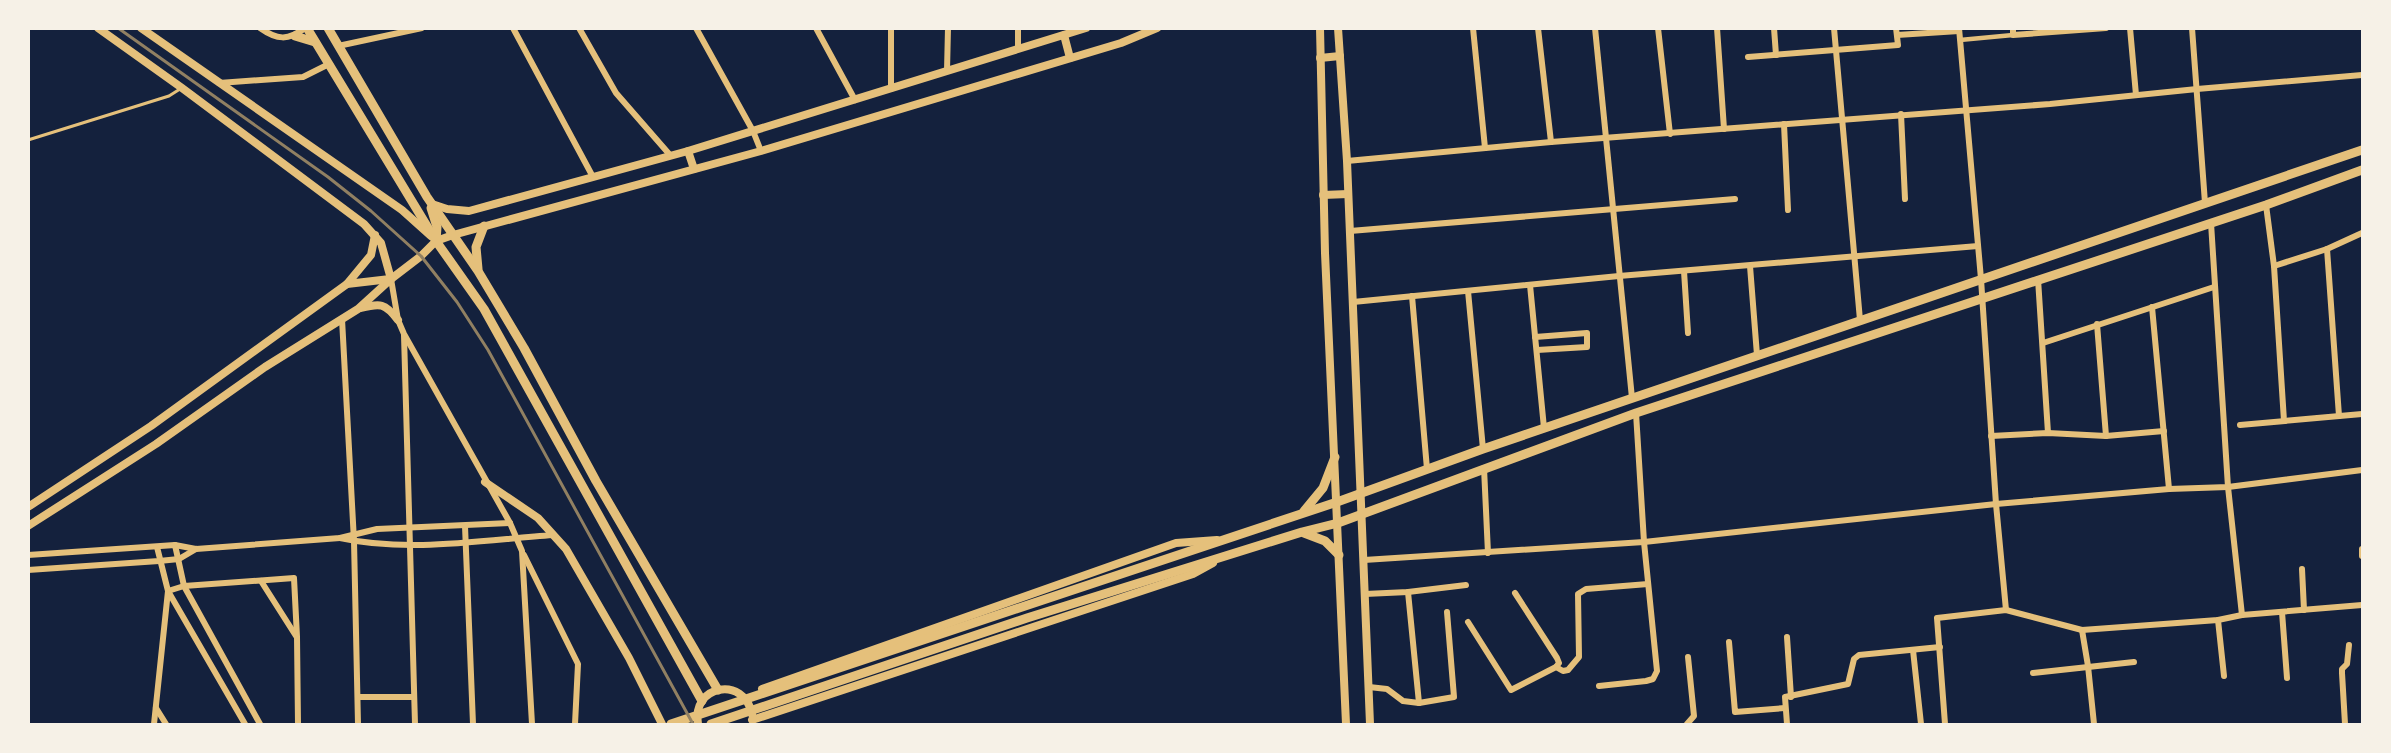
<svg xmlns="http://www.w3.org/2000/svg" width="2391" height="753" viewBox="0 0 2391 753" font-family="Spectral,serif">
  <rect width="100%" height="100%" fill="#14213d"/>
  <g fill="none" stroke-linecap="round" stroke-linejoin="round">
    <path stroke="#e5c07b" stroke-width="3" d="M28,140L169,96L180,89"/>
    <path stroke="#e5c07b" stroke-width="4.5" d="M1960,40L2013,35"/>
    <g stroke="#e5c07b" stroke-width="6">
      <path d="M260,28C277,40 288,41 305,28"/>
      <path d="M513,28L593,177"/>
      <path d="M579,28L616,93L670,155"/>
      <path d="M696,28L753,131L761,151"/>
      <path d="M816,28L855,100"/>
      <path d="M891,28V89"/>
      <path d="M1473,28L1485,148"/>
      <path d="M1538,28L1551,142"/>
      <path d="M1595,28L1632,398"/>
      <path d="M1658,28L1670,134"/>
      <path d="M1717,28L1724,129"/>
      <path d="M1774,28L1776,55"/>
      <path d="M1834,28L1860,320"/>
      <path d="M1959,28L1981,279L1996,504L2006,610"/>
      <path d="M2013,28V35L2106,28"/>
      <path d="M2130,28L2136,95"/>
      <path d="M2192,28L2205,203"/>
      <path d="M1897,35L1959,31"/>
      <path d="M338,46L422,28"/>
      <path d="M1018,49V28"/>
      <path d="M1748,57L1898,45L1896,28"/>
      <path d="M947,71L948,28"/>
      <path d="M219,83L303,77L329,64"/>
      <path d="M1901,114L1905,199"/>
      <path d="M1784,124L1788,210"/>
      <path d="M1347,161L1551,142L2050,104L2197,89L2362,75"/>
      <path d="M2266,205L2274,266L2284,421"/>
      <path d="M2211,223L2228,487L2242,615"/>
      <path d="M1350,231L1735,199"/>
      <path d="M2327,249L2339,416"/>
      <path d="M1750,266L1757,355"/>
      <path d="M2274,266L2327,249L2362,233"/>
      <path d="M1684,271L1688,333"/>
      <path d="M391,279L398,320L404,334L510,523L522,551L532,724"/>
      <path d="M2038,279L2048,433"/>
      <path d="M1530,285L1544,428"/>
      <path d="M1468,291L1483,449"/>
      <path d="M1412,296L1427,469"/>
      <path d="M1353,302L1619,276L1978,246"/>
      <path d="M2152,307L2169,489"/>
      <path d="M342,319L354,541L358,724"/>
      <path d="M2097,324L2106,436"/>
      <path d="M404,335L415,724"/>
      <path d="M1535,337L1587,333V347L1537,350"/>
      <path d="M2043,343L2214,287"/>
      <path d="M2240,425L2362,414"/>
      <path d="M1991,436L2048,433L2106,436L2164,431"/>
      <path d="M1484,468L1488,553"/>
      <path d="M465,526L473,724"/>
      <path d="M340,538C409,553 483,540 553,535"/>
      <path d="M175,545L184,586L260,724"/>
      <path d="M157,547L168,591L245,724"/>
      <path d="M2362,549V556"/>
      <path d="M28,555L175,545L196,549L340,538L377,529L510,523"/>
      <path d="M524,555L578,664L575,724"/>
      <path d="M1364,560L1644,542L1996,504L2169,489L2228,487L2362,470"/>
      <path d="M2302,569L2304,610"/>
      <path d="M28,570L159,561L179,559L196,549"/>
      <path d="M261,581L296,636"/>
      <path d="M168,591L184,586L294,578L297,637L298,724"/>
      <path d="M1408,592L1419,703"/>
      <path d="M1365,594L1408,592L1466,585"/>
      <path d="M2282,612L2287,678"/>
      <path d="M2218,620L2224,676"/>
      <path d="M1468,622L1511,690L1556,667L1559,663L1557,658L1515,593"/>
      <path d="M2082,630L2088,666L2094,724"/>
      <path d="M1787,637L1791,697"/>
      <path d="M1729,642L1735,712L1785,708"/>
      <path d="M1913,650L1921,724"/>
      <path d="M1556,667L1563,671L1568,670L1579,657L1578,594L1586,589L1648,584"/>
      <path d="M2033,673L2134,662"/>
      <path d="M1599,686L1646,681L1653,679L1657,671L1644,542L1636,413"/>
      <path d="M1369,687L1387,689L1403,701L1419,703L1454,697L1447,612"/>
      <path d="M358,697H414"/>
      <path d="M156,708L166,724"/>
      <path d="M154,724L168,591"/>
      <path d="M1687,724L1694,716L1688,657"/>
      <path d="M1787,724L1785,697L1848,684L1854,659L1859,655L1940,647"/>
      <path d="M1945,724L1937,618L2006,610L2082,630L2218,620L2242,615L2362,605"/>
      <path d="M2345,724L2342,673V669L2347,664L2349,645"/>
    </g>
    <g stroke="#e5c07b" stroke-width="8">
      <path d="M1320,28L1325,253L1346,724"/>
      <path d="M1338,28L1347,161L1370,724"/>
      <path d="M1064,35L1070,58"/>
      <path d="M1320,58L1340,56"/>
      <path d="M688,151L694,169"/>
      <path d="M1323,195L1348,194"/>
      <path d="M432,204L447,209L469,211L688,151L1086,28"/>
      <path d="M453,235L761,151L1121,43L1157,28"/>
      <path d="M485,482L538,518L566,549L629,658L662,724"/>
      <path d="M762,689L1176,543L1217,540"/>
      <path d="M752,720L1193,574L1213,563"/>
      <path d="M698,724C691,685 744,675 752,714"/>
    </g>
    <g stroke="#e5c07b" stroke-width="8">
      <path d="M98,28L182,88L364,224L381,243L391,279"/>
      <path d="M141,28L402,210L431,236"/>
      <path d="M347,284L371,255L375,235"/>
      <path d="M361,308C380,303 385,303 398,320"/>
      <path d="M28,507L151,426L347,284L390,279"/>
      <path d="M28,526L156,444L265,367L358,309L391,279L421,256L436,241L453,235"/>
    </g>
    <g stroke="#e5c07b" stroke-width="9">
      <path d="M307,28L436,241L484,309L702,701"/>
      <path d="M328,28L427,197L478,271L524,348L596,481L718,690"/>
      <path d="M295,36L315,42"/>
      <path d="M431,208L437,227L436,241"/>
      <path d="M478,269L476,247L484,226"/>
      <path d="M1304,511L1323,488L1335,457"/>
      <path d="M1304,533L1325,541L1339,555"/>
      <path d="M671,724L1337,502L1483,449L2362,150"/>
      <path d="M711,724L1027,618L1302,532L1338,523L1636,413L2266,205L2362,170"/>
    </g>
    <path stroke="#918062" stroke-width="3" d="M118,28L328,177L371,211L421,256L457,302L488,350L693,724"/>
  </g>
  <rect width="2391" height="753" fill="none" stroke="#f6f1e7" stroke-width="60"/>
</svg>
